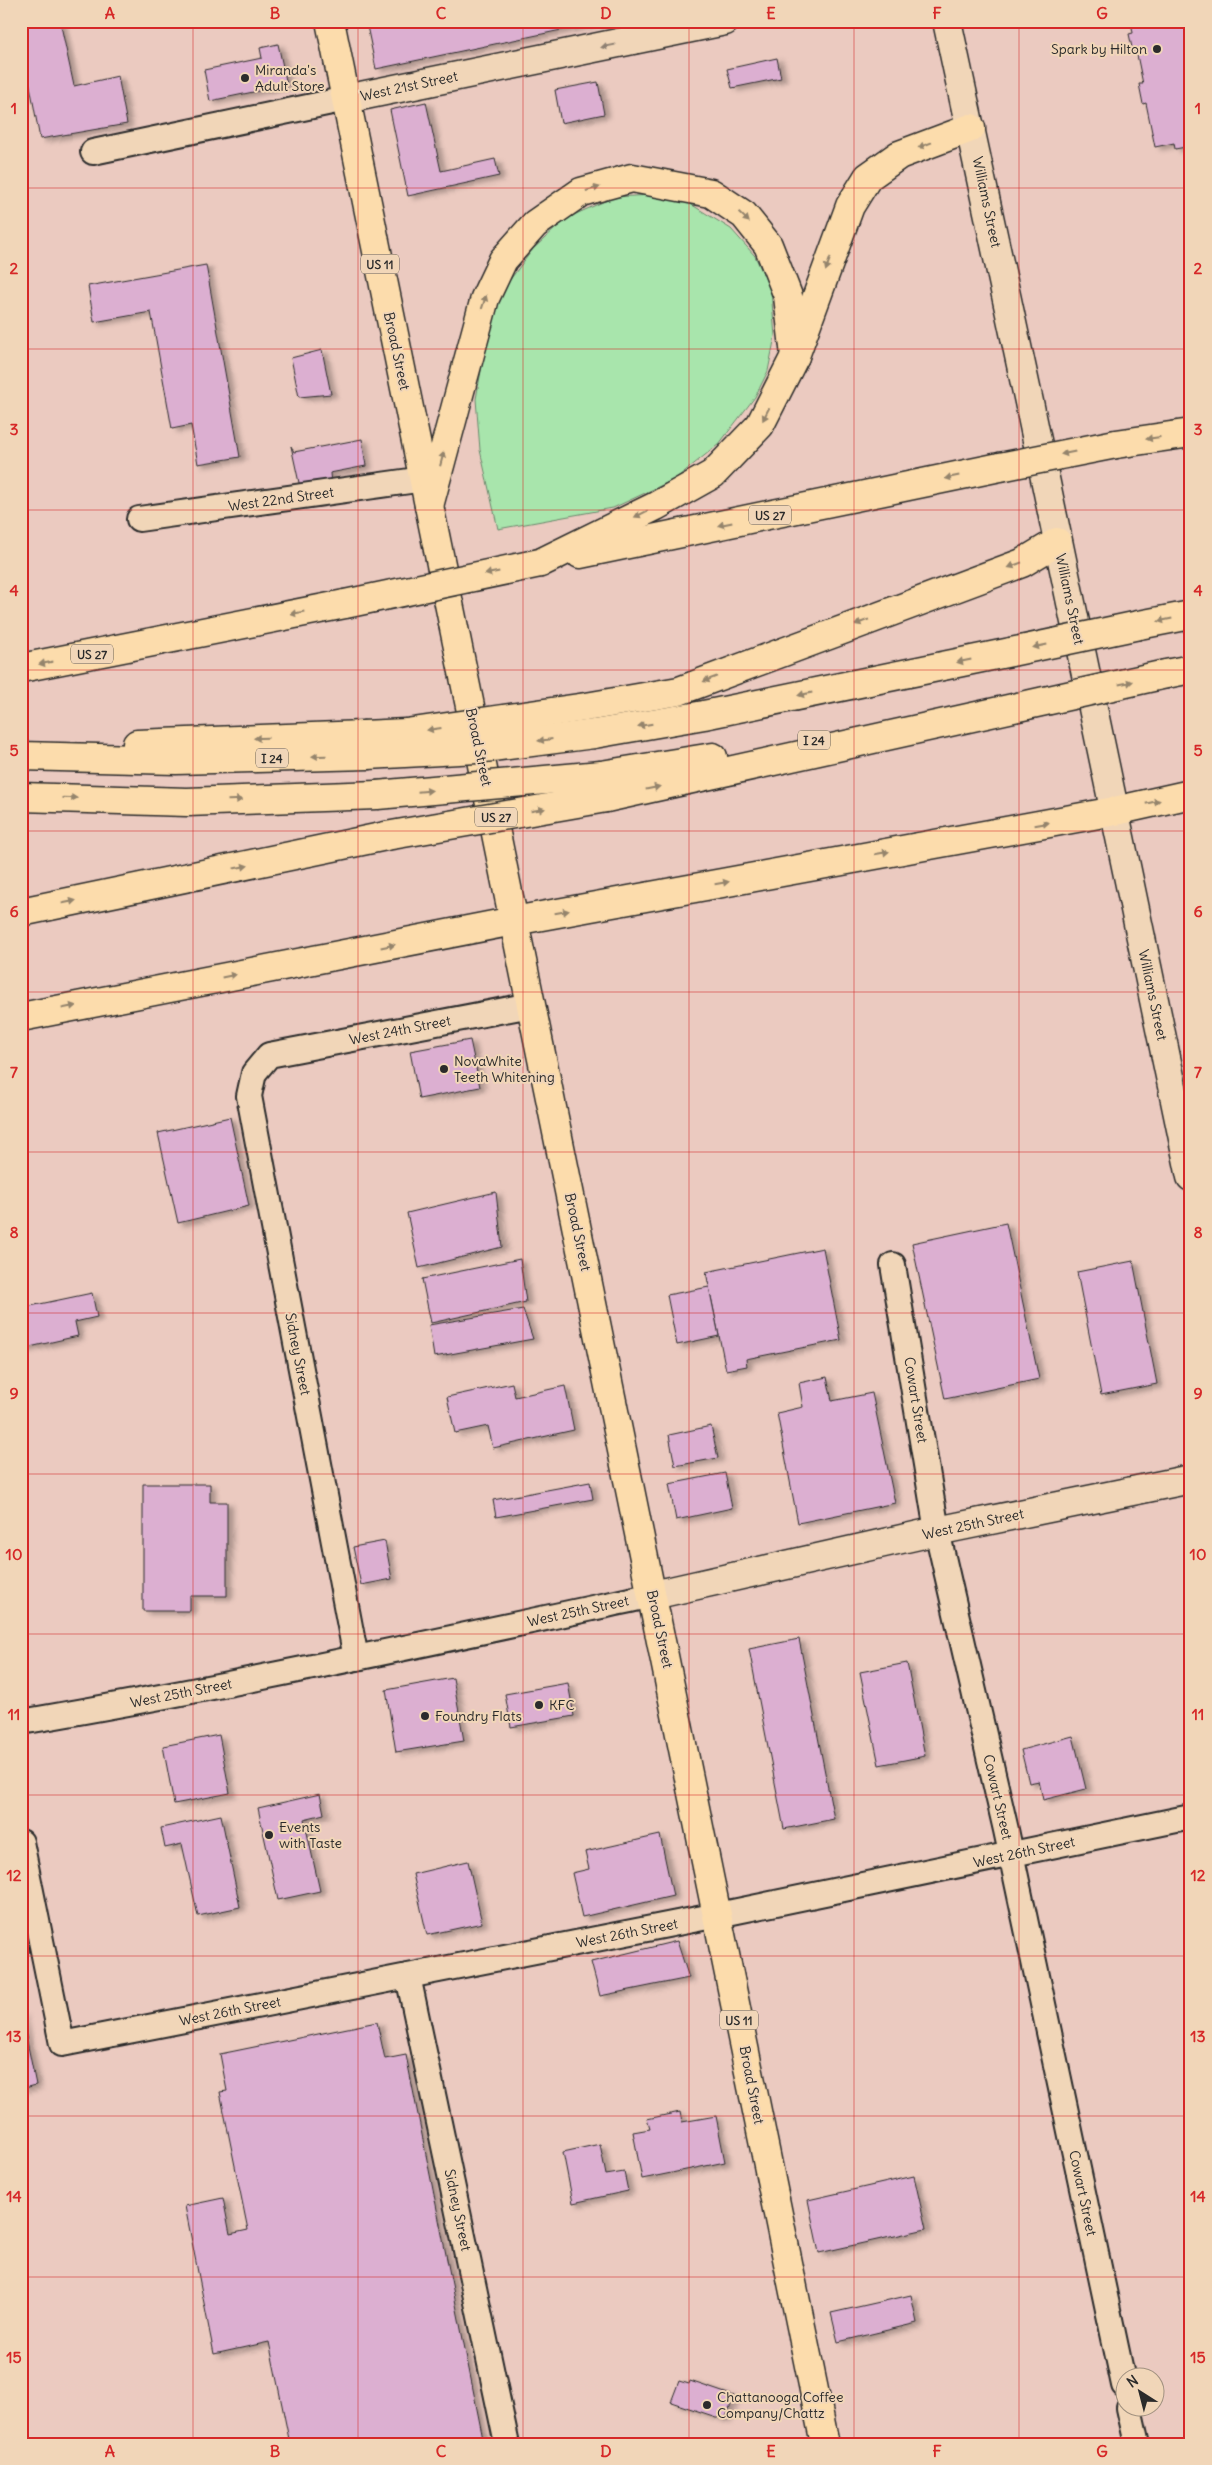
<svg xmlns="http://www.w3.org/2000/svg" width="1212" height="2465" viewBox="0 0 1212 2465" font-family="Delius,sans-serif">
  <defs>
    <filter id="shadow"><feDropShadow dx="5.5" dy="3" stdDeviation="2.5" flood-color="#0004"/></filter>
  </defs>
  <rect width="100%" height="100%" fill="#ebcac0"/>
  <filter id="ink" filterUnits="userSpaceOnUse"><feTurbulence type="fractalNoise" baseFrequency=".02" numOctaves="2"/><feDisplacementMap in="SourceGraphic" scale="10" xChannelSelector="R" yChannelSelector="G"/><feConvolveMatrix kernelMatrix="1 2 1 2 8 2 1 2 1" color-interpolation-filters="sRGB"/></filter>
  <g filter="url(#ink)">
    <path fill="#a8e5ac" stroke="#6a886c" d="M653,195L689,203L731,229L755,256L771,291L775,336L768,371L755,397L719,444L675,479L613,508L498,529L480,450L476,399L486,343L500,293L533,249L567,218L614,197Z"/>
    <g fill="#dcafd1" stroke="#2b2b2b" filter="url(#shadow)">
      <path d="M21,21H60L74,86L118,76L127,124L40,139L21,38Z"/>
      <path d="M366,21H604L376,69Z"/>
      <path d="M1131,21H1187L1191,39V146L1175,149L1174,143L1155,147L1146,103L1143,104L1139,84H1143L1136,50L1133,52L1129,34L1133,33Z"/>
      <path d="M278,44L287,85L210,101L204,70L262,58L260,48Z"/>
      <path d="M777,58L781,78L732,88L727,69Z"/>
      <path d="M598,82L604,114L561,123L555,90Z"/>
      <path d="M426,102L441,171L495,159L499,176L408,196L390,110Z"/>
      <path d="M206,265L240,457L198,464L191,425L172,429L151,312L94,322L88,286Z"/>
      <path d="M322,350L331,394L299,397L291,358Z"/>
      <path d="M362,439L366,466L330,473L331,485L301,492L291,446L294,452Z"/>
      <path d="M470,1040L480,1087L419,1099L410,1051Z"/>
      <path d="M230,1117L249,1206L178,1223L158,1133Z"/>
      <path d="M496,1192L502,1247L419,1268L407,1213Z"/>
      <path d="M1006,1223L1039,1379L945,1399L912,1243Z"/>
      <path d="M823,1248L841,1340L746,1359L747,1366L726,1370L706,1272Z"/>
      <path d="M520,1259L526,1302L431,1323L422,1279Z"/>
      <path d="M1133,1261L1157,1384L1101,1395L1077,1272Z"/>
      <path d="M709,1287L719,1336L677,1345L667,1295Z"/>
      <path d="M92,1293L97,1317L75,1322L78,1336L21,1349V1308Z"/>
      <path d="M523,1309L533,1339L434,1357L429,1325Z"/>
      <path d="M827,1377L832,1401L872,1393L895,1503L798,1523L777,1413L803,1407L799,1383Z"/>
      <path d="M512,1383L515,1397L565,1386L574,1430L493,1448L488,1426L455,1433L447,1397Z"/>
      <path d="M711,1426L718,1458L675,1466L669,1435Z"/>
      <path d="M725,1473L732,1508L676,1520L669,1484Z"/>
      <path d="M590,1482L593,1499L496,1517L493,1500Z"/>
      <path d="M143,1484H210V1502H227V1596H190V1611H143Z"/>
      <path d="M385,1541L392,1579L361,1585L353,1547Z"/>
      <path d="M799,1639L834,1819L784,1829L749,1649Z"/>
      <path d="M907,1663L925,1756L879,1765L860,1672Z"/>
      <path d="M453,1678L464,1741L396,1752L386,1690Z"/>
      <path d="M568,1683L574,1716L511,1727L505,1694Z"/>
      <path d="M219,1735L230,1793L174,1804L163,1746Z"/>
      <path d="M1073,1736L1086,1789L1043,1800L1039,1781L1029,1783L1021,1750Z"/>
      <path d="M320,1794L324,1814L304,1819L320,1891L278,1900L258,1808Z"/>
      <path d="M221,1815L240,1907L198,1916L182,1844L165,1848L161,1828Z"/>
      <path d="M660,1835L673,1896L582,1917L572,1873L589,1869L585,1852Z"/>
      <path d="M468,1861L482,1923L427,1935L413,1874Z"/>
      <path d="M677,1941L689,1978L600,1996L591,1962Z"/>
      <path d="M21,2012L36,2085L21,2089Z"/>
      <path d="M377,2022L385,2059L406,2055L484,2444H290L269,2342L214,2354L185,2206L223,2198L230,2234L248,2230L220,2092L227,2091L220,2054Z"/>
      <path d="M680,2112L682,2122L716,2116L725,2162L642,2179L633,2132L650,2129L647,2119Z"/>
      <path d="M600,2144L606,2175L624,2172L628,2191L573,2203L563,2152Z"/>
      <path d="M914,2176L926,2229L819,2253L808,2200Z"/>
      <path d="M911,2295L917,2323L838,2342L831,2313Z"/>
      <path d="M679,2381L689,2384L690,2381L734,2396L725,2420L671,2402Z"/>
    </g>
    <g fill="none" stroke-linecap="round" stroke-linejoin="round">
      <g stroke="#2b2b2b" stroke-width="28">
        <g id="minor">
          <path d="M93,152L346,99"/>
          <path d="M139,519L424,479"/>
          <path d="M893,1265L937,1531L1006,1830L1124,2385"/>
          <path d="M356,1658L249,1096L254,1073L269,1055L531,1005"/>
          <path d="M21,1722C233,1686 443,1640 653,1595"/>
          <path d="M21,1842L62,2044L718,1915L1191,1817"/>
          <path d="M408,1976L507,2444"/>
          <path d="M1129,2408L1137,2444"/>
        </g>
      </g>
      <g stroke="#2b2b2b" stroke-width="31">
        <g id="tertiary">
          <path d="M947,21L1029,402L1191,1177"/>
          <path d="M346,99L725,21"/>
          <path d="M653,1595L937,1531L1191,1479"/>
        </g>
      </g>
      <g stroke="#2b2b2b" stroke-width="31">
        <path id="primary" d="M330,21L825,2444"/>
      </g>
      <g stroke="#2b2b2b" stroke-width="31">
        <g id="motorway">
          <path d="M1116,444L1191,433"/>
          <path d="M429,506L485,298L503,260L535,224L581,192L632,178L711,193L744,215L768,245L788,296L795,356"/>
          <path d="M580,554L1000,467"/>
          <path d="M540,563L656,506L713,474L760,425L795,356L850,206L868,177L899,155L971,128"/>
          <path d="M1139,625L1191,615"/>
          <path d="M21,668L345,604"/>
          <path d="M1166,674L1191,669"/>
          <path d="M586,707L679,691L1022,563L1057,542"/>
          <path d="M594,734L704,715L1011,652"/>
          <path d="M137,744L363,735"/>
          <path d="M21,756L176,760L368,755"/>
          <path d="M601,775L713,757"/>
          <path d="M21,797L187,802L377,795"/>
          <path d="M606,798L1027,705"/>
          <path d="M21,912L386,836"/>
          <path d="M21,1017L514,921L1115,811L1191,794"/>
        </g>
      </g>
      <use href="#minor" stroke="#f1d6b8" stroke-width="24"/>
      <use href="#tertiary" stroke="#f1d6b8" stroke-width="28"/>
      <use href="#primary" stroke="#fcdcac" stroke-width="28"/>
      <use href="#motorway" stroke="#fcdcac" stroke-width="28"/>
      <g stroke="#2b2b2b" stroke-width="31" stroke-linecap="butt">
        <g id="motorway-bridge">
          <path d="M1000,467L1116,444"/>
          <path d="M345,604L540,563"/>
          <path d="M1011,652L1139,625"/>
          <path d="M1027,705L1166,674"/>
          <path d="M363,735L406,733L586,707"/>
          <path d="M368,755L477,749L594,734"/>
          <path d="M377,795L601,775"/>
          <path d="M386,836L606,798"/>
        </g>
      </g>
      <use href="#motorway-bridge" stroke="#fcdcac" stroke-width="28"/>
    </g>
    <defs><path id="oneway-solid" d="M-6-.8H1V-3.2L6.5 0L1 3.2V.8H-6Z" transform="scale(1.25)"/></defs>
    <use fill="#8e8072" href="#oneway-solid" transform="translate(608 46) rotate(168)"/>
    <g fill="#94846c">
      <use href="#oneway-solid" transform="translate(925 145) rotate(159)"/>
      <use href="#oneway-solid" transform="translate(593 189) rotate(-16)"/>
      <use href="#oneway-solid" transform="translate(744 217) rotate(44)"/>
      <use href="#oneway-solid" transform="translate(828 264) rotate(110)"/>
      <use href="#oneway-solid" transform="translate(484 302) rotate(-72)"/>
      <use href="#oneway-solid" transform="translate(766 414) rotate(117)"/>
      <use href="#oneway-solid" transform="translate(1153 438) rotate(172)"/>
      <use href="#oneway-solid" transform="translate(1068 453) rotate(169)"/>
      <use href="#oneway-solid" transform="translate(442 459) rotate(-75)"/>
      <use href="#oneway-solid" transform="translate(952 477) rotate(168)"/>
      <use href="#oneway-solid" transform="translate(641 514) rotate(154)"/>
      <use href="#oneway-solid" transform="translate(725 524) rotate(168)"/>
      <use href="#oneway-solid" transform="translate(1015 565) rotate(159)"/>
      <use href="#oneway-solid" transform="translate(492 573) rotate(168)"/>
      <use href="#oneway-solid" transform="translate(297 613) rotate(169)"/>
      <use href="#oneway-solid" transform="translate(1165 620) rotate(168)"/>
      <use href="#oneway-solid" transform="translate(862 622) rotate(159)"/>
      <use href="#oneway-solid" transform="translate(1040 646) rotate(168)"/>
      <use href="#oneway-solid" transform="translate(964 661) rotate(168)"/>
      <use href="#oneway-solid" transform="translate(46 663) rotate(169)"/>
      <use href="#oneway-solid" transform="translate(710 679) rotate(159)"/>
      <use href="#oneway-solid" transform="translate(1126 683) rotate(-12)"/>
      <use href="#oneway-solid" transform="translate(805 694) rotate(168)"/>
      <use href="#oneway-solid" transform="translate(645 725) rotate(170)"/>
      <use href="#oneway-solid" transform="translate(434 729) rotate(172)"/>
      <use href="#oneway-solid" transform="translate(261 738) rotate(179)"/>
      <use href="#oneway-solid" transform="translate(545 740) rotate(173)"/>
      <use href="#oneway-solid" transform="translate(319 756) rotate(178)"/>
      <use href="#oneway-solid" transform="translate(653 788) rotate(-12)"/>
      <use href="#oneway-solid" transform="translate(425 791) rotate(-5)"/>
      <use href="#oneway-solid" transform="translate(70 798) rotate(2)"/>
      <use href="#oneway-solid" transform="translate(235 800) rotate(-2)"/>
      <use href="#oneway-solid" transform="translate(1153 802) rotate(-13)"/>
      <use href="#oneway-solid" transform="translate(538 810) rotate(-10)"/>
      <use href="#oneway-solid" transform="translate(1042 824) rotate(-10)"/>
      <use href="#oneway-solid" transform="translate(882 853) rotate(-10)"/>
      <use href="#oneway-solid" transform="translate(241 867) rotate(-11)"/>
      <use href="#oneway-solid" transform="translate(722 883) rotate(-10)"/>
      <use href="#oneway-solid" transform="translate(69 902) rotate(-12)"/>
      <use href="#oneway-solid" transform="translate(562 912) rotate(-10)"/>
      <use href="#oneway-solid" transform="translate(388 946) rotate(-11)"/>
      <use href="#oneway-solid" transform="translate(229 976) rotate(-11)"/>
      <use href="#oneway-solid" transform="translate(69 1007) rotate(-11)"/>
    </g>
  </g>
  <path fill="none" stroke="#d62828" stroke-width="1" stroke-opacity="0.55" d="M193,21V2444M358,21V2444M523,21V2444M689,21V2444M854,21V2444M1019,21V2444M21,188H1191M21,349H1191M21,510H1191M21,670H1191M21,831H1191M21,992H1191M21,1152H1191M21,1313H1191M21,1474H1191M21,1634H1191M21,1795H1191M21,1956H1191M21,2116H1191M21,2277H1191"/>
  <g fill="#2b2b2b" stroke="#f1d6b8" stroke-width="2">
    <circle cx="1157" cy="49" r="5"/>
    <circle cx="245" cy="78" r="5"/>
    <circle cx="444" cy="1069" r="5"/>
    <circle cx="539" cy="1705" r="5"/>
    <circle cx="425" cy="1716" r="5"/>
    <circle cx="269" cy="1835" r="5"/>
    <circle cx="707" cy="2405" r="5"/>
  </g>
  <g text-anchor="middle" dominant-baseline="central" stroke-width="4" stroke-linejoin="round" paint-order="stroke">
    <g fill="#f1d6b8" stroke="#665e55" stroke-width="1">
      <rect x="361" y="254.5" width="38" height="19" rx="4"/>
      <rect x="749" y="505.5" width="42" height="19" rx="4"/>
      <rect x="71" y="644.5" width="42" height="19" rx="4"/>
      <rect x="798" y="730.5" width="32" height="19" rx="4"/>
      <rect x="256" y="748.5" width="32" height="19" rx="4"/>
      <rect x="475" y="807.5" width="42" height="19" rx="4"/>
      <rect x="720" y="2010.5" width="38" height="19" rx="4"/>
    </g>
    <g font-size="12" font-weight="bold" fill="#2b2b2b">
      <text x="380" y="264">US 11</text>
      <text x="770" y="515">US 27</text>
      <text x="92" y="654">US 27</text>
      <text x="814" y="740">I 24</text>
      <text x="272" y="758">I 24</text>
      <text x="496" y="817">US 27</text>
      <text x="739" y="2020">US 11</text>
    </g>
    <g font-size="14" fill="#2b2b2b" stroke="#f1d6b8" text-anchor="start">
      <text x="1147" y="49" text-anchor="end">Spark by Hilton</text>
      <text x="255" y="70">Miranda's<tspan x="255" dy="16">Adult Store</tspan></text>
      <text x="454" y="1061">NovaWhite<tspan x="454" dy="16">Teeth Whitening</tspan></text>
      <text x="549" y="1705">KFC</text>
      <text x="435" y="1716">Foundry Flats</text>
      <text x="279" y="1827">Events<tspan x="279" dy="16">with Taste</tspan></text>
      <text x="717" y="2397">Chattanooga Coffee<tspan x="717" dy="16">Company/Chattz</tspan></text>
    </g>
    <g font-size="14" fill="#2b2b2b" stroke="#f1d6b8">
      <text transform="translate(409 86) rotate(-12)">West 21st Street</text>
      <text transform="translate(987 202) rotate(78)">Williams Street</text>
      <text transform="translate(397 351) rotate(78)">Broad Street</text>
      <text transform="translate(281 499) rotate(-8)">West 22nd Street</text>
      <text transform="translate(1070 599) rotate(78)">Williams Street</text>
      <text transform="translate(479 747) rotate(78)">Broad Street</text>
      <text transform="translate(1153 995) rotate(78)">Williams Street</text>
      <text transform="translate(400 1030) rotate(-11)">West 24th Street</text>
      <text transform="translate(578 1232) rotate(78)">Broad Street</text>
      <text transform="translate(298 1354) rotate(79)">Sidney Street</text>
      <text transform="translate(916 1400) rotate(81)">Cowart Street</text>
      <text transform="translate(973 1524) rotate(-12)">West 25th Street</text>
      <text transform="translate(578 1611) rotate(-12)">West 25th Street</text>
      <text transform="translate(660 1629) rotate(78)">Broad Street</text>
      <text transform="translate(181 1693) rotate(-11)">West 25th Street</text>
      <text transform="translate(998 1797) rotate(77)">Cowart Street</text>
      <text transform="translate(1024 1852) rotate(-12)">West 26th Street</text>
      <text transform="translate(627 1933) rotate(-11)">West 26th Street</text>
      <text transform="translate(230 2011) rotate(-11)">West 26th Street</text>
      <text transform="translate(752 2085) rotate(79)">Broad Street</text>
      <text transform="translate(1083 2193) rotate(78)">Cowart Street</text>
      <text transform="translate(458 2210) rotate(78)">Sidney Street</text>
    </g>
  </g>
  <rect width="1212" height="2465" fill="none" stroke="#f1d6b8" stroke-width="55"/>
  <g transform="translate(1140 2392) rotate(324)"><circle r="24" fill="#f1d6b8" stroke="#a29280"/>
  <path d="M0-4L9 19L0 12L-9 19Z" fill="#2b2b2b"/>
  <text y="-8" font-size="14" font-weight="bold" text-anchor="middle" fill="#2b2b2b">N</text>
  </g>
  <rect x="28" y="28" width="1156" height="2410" fill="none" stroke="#d62828" stroke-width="2"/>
  <g font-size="16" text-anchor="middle" font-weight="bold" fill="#d62828">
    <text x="110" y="19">A</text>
    <text x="275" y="19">B</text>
    <text x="441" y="19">C</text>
    <text x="606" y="19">D</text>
    <text x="771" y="19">E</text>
    <text x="937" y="19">F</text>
    <text x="1102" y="19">G</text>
    <text x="14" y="114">1</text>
    <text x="1198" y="114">1</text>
    <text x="14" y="274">2</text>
    <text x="1198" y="274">2</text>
    <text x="14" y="435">3</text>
    <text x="1198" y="435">3</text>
    <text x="14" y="596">4</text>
    <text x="1198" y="596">4</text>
    <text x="14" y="756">5</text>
    <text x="1198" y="756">5</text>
    <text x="14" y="917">6</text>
    <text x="1198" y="917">6</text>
    <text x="14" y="1078">7</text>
    <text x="1198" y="1078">7</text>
    <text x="14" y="1238">8</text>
    <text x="1198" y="1238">8</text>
    <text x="14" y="1399">9</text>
    <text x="1198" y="1399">9</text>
    <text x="14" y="1560">10</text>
    <text x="1198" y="1560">10</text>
    <text x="14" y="1720">11</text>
    <text x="1198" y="1720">11</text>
    <text x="14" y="1881">12</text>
    <text x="1198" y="1881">12</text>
    <text x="14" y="2042">13</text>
    <text x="1198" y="2042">13</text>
    <text x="14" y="2202">14</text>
    <text x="1198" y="2202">14</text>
    <text x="14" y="2363">15</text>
    <text x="1198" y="2363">15</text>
    <text x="110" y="2457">A</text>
    <text x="275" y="2457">B</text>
    <text x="441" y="2457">C</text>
    <text x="606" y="2457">D</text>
    <text x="771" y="2457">E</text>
    <text x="937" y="2457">F</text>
    <text x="1102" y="2457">G</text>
  </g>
</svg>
